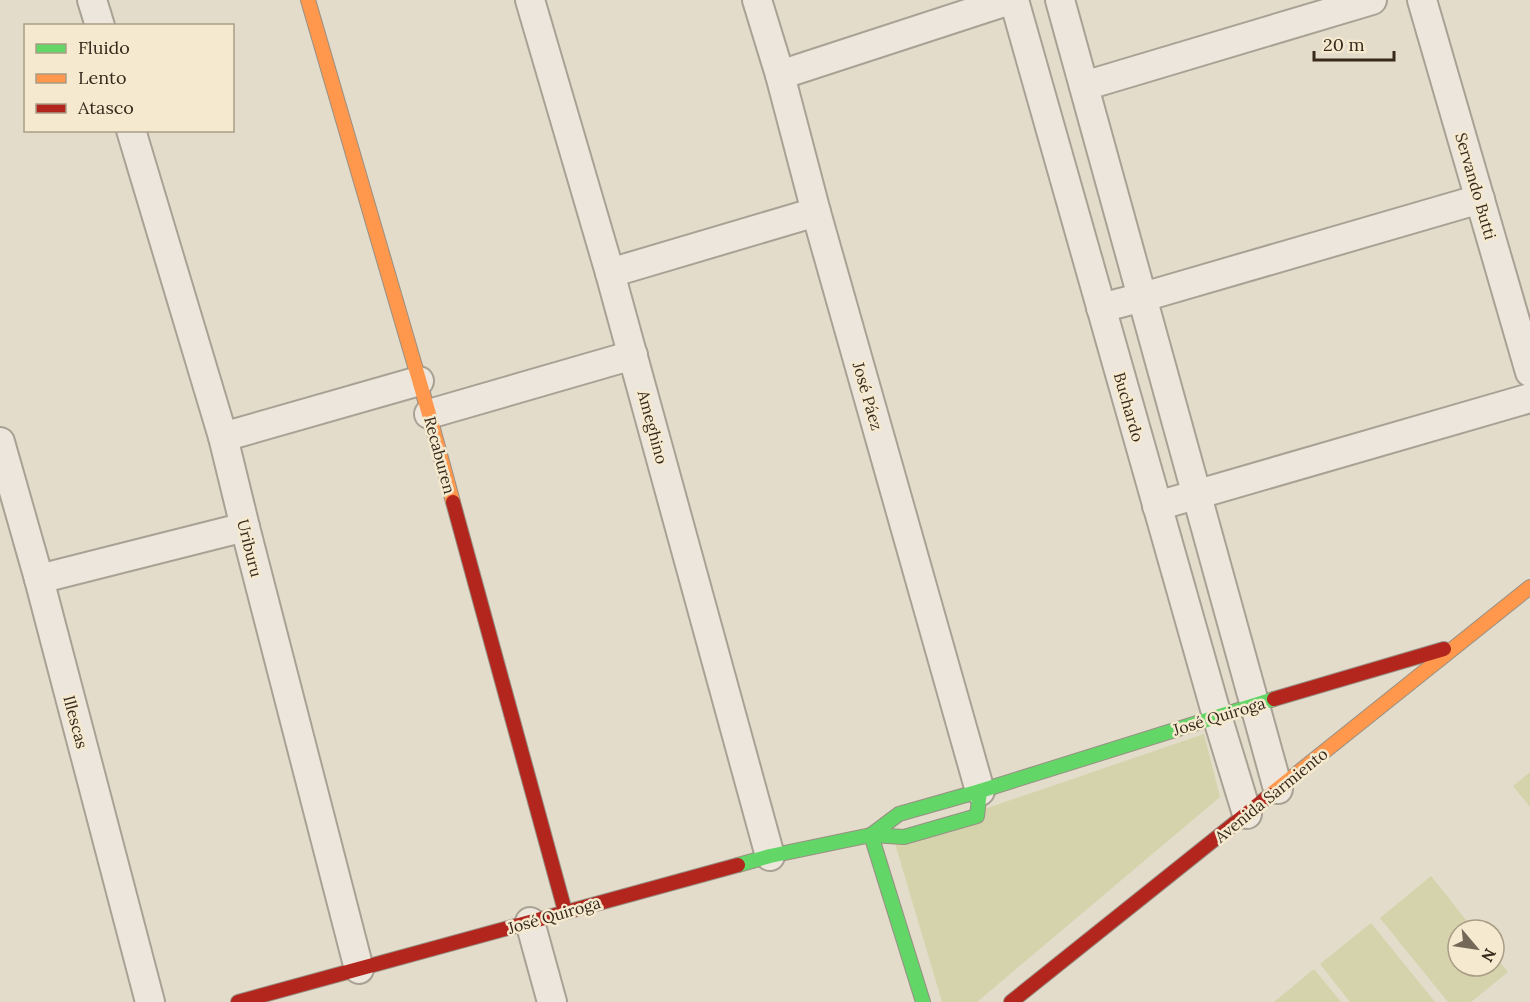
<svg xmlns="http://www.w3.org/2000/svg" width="1530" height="1002" viewBox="0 0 1530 1002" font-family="Lora,serif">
  <rect width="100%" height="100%" fill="#e4dcca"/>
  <g fill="#d4d3ac">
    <path d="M1204,734L1220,797L977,1002H942L894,840Z"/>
    <path d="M1530,772V807L1513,786Z"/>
    <path d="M1431,876L1474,930H1458V966H1494V955L1508,972L1471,1002H1448L1380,918Z"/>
    <path d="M1371,923L1435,1002H1350L1320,964Z"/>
    <path d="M1314,969L1341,1002H1274Z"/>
  </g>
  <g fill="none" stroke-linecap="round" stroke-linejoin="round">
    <g stroke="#a9a194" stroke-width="32">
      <g id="street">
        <path d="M92,0L100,26"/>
        <path d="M530,0L610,273L770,856"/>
        <path d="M757,0L780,75L816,212L980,791"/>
        <path d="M1014,0L1217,716L1247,814"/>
        <path d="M1060,0L1278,789"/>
        <path d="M1422,0L1530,372"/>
        <path d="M780,75L1010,0"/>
        <path d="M1084,86L1372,0"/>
        <path d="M131,130L223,437L245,527L359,969"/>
        <path d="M610,273L816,212"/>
        <path d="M1101,308L1143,297L1480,199"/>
        <path d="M429,414L633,355"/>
        <path d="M223,437L419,381"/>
        <path d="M0,442L39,579L150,1002"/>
        <path d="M1157,506L1530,398"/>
        <path d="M39,579L245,527"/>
        <path d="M530,922L552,1002"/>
      </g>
    </g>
    <g stroke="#989084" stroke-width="16">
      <g id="fast">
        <path d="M871,835L899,814L980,791L1274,699"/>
        <path d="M871,835L923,1002"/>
        <path d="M738,865L770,856L871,835L904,837L977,816L980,791"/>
      </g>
    </g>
    <g stroke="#989084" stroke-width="16">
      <g id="slow">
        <path d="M308,0L429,414L453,502"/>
        <path d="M1270,795L1530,587"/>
      </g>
    </g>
    <g stroke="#989084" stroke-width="16">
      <g id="jam">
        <path d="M453,502L565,911"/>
        <path d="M1274,699L1444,649"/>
        <path d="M238,1002L738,865"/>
        <path d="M1011,1002L1270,795"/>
      </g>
    </g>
    <use href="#street" stroke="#ece6dc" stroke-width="28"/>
    <use href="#fast" stroke="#63d668" stroke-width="14"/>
    <use href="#slow" stroke="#ff974d" stroke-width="14"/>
    <use href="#jam" stroke="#b3261e" stroke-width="14"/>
  </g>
  <g text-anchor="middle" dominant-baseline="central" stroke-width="5" stroke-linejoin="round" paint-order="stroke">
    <g font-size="16" fill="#37291c" stroke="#f5eacf">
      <text transform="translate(1476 186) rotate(74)">Servando Butti</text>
      <text transform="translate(868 396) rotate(74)">José Páez</text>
      <text transform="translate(1129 407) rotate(74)">Buchardo</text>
      <text transform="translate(653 427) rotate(75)">Ameghino</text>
      <text transform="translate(440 455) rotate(75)">Recaburen</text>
      <text transform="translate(250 548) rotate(76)">Uriburu</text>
      <text transform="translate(1219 716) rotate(-17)">José Quiroga</text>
      <text transform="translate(76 722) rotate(75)">Illescas</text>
      <text transform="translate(1271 795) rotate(-39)">Avenida Sarmiento</text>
      <text transform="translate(554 915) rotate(-16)">José Quiroga</text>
    </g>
  </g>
  <rect x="24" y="24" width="210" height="108" fill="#f5eacf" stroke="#a99d87" stroke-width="1.5"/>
  <rect x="36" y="44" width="30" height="9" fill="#63d668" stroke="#a99d87" stroke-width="1.5"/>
  <text x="78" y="54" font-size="18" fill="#37291c">Fluido</text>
  <rect x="36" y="74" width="30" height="9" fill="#ff974d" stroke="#a99d87" stroke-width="1.5"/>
  <text x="78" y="84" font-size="18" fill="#37291c">Lento</text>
  <rect x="36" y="104" width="30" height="9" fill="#b3261e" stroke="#a99d87" stroke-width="1.5"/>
  <text x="78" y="114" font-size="18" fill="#37291c">Atasco</text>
  <g transform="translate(1476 948) rotate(119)"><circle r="28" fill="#f5eacf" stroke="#a99d87" stroke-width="1.5"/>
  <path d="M0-4.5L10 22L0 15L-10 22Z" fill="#746859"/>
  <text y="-9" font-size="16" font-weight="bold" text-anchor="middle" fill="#37291c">N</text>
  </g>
  <path d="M1314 51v9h80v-9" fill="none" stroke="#37291c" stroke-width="3"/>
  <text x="1323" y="51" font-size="18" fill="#37291c" stroke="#f5eacf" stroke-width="4.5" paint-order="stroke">20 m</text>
</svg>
